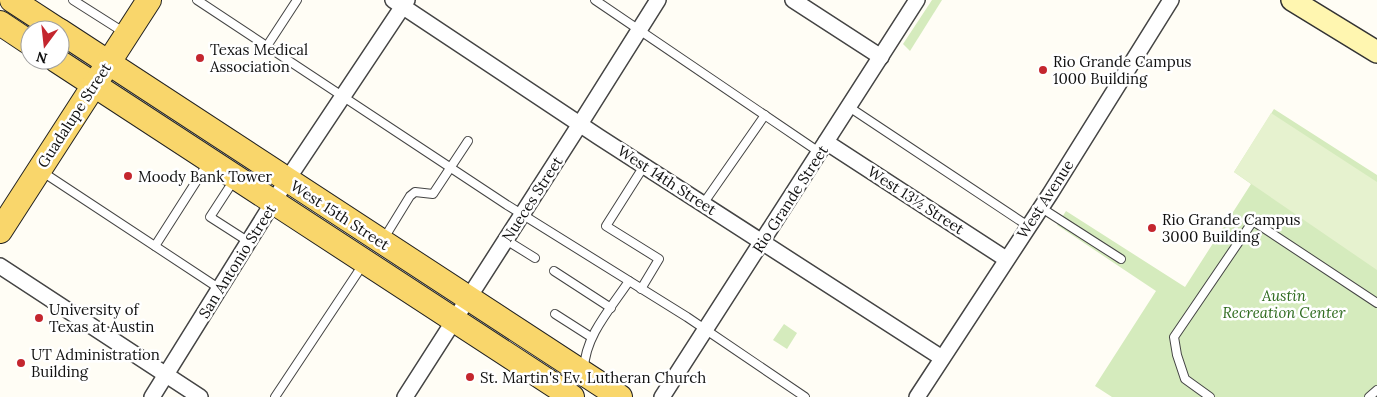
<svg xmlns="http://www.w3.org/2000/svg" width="1377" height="397" viewBox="0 0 1377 397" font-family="Lora,serif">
  <rect width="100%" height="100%" fill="#fffdf5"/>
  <g fill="#d5ebbd">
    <path d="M932,0H942L910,51L903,44Z"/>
    <path d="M1274,109L1377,175V397H1112L1095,386L1156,291L1057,225L1066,211L1185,287L1251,184L1234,172Z"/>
    <path d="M784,324L797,333L787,349L773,340Z"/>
  </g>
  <path fill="#e6f2cf" d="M1271,113L1377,182V270L1234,172Z"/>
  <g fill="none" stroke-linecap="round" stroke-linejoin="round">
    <g stroke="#444" stroke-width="10">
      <g id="lane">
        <path d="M73,0L125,33"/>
        <path d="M197,0L507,205L687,317L805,397"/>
        <path d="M595,0L819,152"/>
        <path d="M267,46L297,0"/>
        <path d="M849,107L1028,226"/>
        <path d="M41,171L220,289"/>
        <path d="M234,180L210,217L249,242"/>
        <path d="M703,204L765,115"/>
        <path d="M1040,207L1121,259"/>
        <path d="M383,240L410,196L415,192L433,194L468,141"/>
        <path d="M506,240L535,258"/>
        <path d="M155,246L208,163"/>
        <path d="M554,271L611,308"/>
        <path d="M641,289L659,259L606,226L644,166"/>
        <path d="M555,314L591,337"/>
        <path d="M584,369C585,336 611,308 629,281"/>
        <path d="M275,397L364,263"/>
        <path d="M1210,397L1185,379L1177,355L1174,337L1253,221L1377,303"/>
        <path d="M1369,397L1377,390"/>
      </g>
    </g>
    <g stroke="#444" stroke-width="18">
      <g id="street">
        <path d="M393,0L599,137L942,358"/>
        <path d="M793,0L881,57"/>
        <path d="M826,142L1006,259"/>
        <path d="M0,266L200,397"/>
        <path d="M152,397L287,180L407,0"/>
        <path d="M405,397L580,124L658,0"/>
        <path d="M662,397L917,0"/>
        <path d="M917,397L1050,194L1171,0"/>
      </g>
    </g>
    <g stroke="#333" stroke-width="24">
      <path id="secondary" d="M1292,0L1377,52"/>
    </g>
    <g stroke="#222" stroke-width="26">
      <g id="primary">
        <path d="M12,0L58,30"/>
        <path d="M0,23L30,43"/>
        <path d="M60,31L620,397"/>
        <path d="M56,60L572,397"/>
        <path d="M0,231L149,0"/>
      </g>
    </g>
    <use href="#lane" stroke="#fff" stroke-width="8"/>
    <use href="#street" stroke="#fff" stroke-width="15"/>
    <use href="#secondary" stroke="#fff6b0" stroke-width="21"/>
    <use href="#primary" stroke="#f9d66b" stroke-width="24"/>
  </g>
  <g fill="#c4262e" stroke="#fff" stroke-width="2">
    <circle cx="200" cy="58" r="5"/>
    <circle cx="1043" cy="70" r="5"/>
    <circle cx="128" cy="176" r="5"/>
    <circle cx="1152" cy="228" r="5"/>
    <circle cx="39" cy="318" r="5"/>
    <circle cx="21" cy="363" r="5"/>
    <circle cx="470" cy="377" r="5"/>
  </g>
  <g text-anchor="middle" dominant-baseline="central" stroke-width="5" stroke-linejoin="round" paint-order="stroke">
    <g font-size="15" fill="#111" stroke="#fff" text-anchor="start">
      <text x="210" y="49">Texas Medical<tspan x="210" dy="17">Association</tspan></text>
      <text x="1053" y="61">Rio Grande Campus<tspan x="1053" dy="17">1000 Building</tspan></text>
      <text x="138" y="176">Moody Bank Tower</text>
      <text x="1162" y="219">Rio Grande Campus<tspan x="1162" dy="17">3000 Building</tspan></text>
      <text x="49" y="309">University of<tspan x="49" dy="17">Texas at Austin</tspan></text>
      <text x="31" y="354">UT Administration<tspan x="31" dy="17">Building</tspan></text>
      <text x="480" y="377">St. Martin's Ev. Lutheran Church</text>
    </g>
    <g font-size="15" fill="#111" stroke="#fff">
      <text transform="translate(74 115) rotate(-57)">Guadalupe Street</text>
      <text transform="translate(667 180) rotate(33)">West 14th Street</text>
      <text transform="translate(532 199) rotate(-57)">Nueces Street</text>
      <text transform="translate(790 199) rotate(-57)">Rio Grande Street</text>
      <text transform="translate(1045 199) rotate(-57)">West Avenue</text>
      <text transform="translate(916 200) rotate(33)">West 13½ Street</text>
      <text transform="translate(340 215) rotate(33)">West 15th Street</text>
      <text transform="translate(237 261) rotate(-58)">San Antonio Street</text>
    </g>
    <g font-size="15" font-style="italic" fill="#2f6b1f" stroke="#fff">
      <text x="1284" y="295">Austin<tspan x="1284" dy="17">Recreation Center</tspan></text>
    </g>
  </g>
  <g transform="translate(45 45) rotate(195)"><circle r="24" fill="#ffffff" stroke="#a0a0a0"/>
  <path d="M0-4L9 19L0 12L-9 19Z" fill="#c4262e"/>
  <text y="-8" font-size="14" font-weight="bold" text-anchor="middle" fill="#111111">N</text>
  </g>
</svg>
